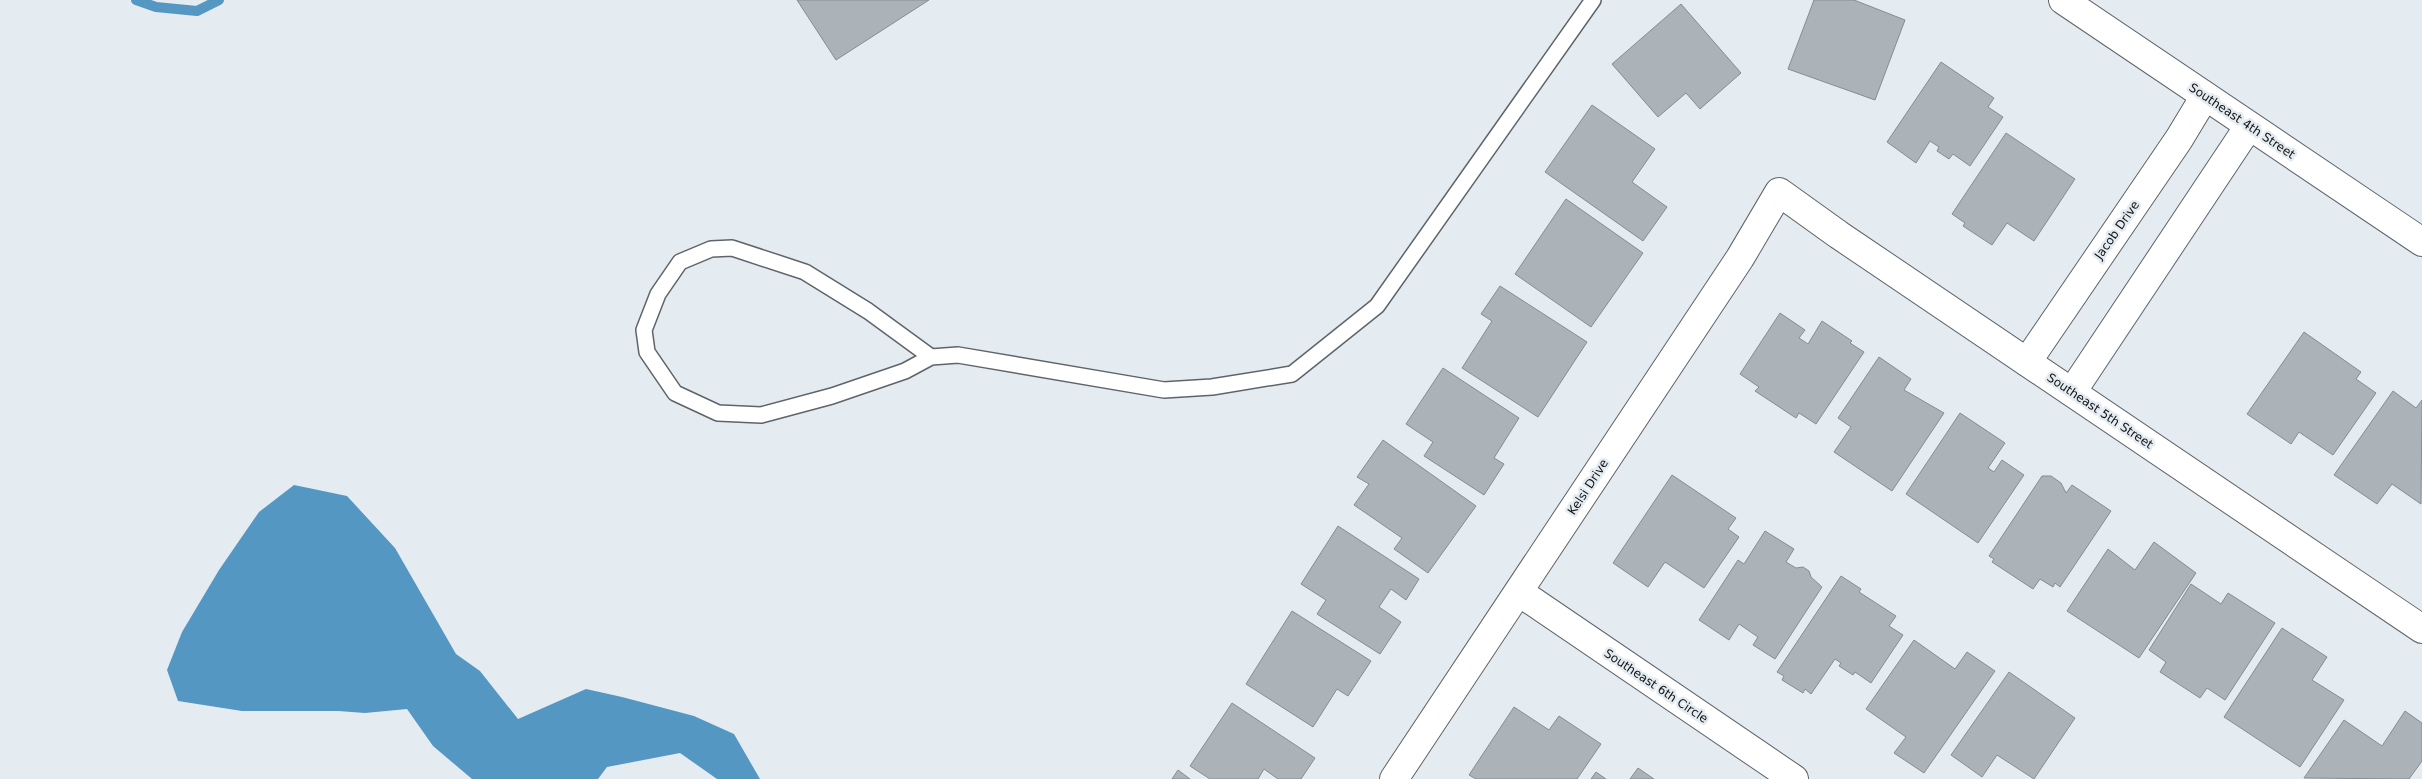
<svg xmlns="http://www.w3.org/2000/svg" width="2422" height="779" viewBox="0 0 2422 779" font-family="'DejaVu Sans',sans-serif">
  <rect width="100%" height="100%" fill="#e5ecf1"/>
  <path fill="#5597c3" d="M294,485L347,496L395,548L456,654L480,671L518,719L586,689L622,697L694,716L734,734L760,779H717L680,753L607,767L598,779H472L433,746L407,709L365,713L338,711H242L178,701L167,670L182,632L219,570L259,512Z"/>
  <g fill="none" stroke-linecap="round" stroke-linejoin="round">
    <path stroke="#5597c3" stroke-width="10" d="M136,0L156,7L197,11L219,0"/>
  </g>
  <g fill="#acb3b8" stroke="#868d91">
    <path d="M797,0H929L836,60Z"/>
    <path d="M1814,0H1854L1905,20L1875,100L1788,69Z"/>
    <path d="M1681,4L1741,73L1700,109L1686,93L1658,117L1612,64Z"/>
    <path d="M1941,62L1994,98L1988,107L2003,117L1970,166L1953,154L1949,159L1937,151L1939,147L1930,141L1916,163L1887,142Z"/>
    <path d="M1592,105L1655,149L1632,182L1667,207L1643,241L1545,172Z"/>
    <path d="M2006,133L2075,179L2034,241L2007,223L1992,245L1963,226L1965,223L1952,214Z"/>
    <path d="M1566,199L1643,253L1591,327L1515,274Z"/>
    <path d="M1500,286L1587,342L1538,417L1462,368L1492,321L1481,314Z"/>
    <path d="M1780,313L1805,330L1799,338L1808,344L1822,321L1852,341L1850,343L1864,352L1816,424L1799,413L1796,418L1755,391L1759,387L1740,374Z"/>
    <path d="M2304,332L2361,372L2356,379L2376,393L2333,455L2299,432L2291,444L2247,414Z"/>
    <path d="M1879,357L1911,379L1904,390L1944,413L1892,491L1834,452L1851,427L1838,418Z"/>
    <path d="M1443,368L1519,418L1494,458L1504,464L1484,495L1424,456L1433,442L1406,424Z"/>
    <path d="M2393,391L2416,408L2422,400L2421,504L2392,484L2377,504L2334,475Z"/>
    <path d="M1960,413L2005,443L1988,468L1994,472L2002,460L2024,475L1978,543L1906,494Z"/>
    <path d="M1383,440L1476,506L1428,573L1394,549L1402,538L1354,505L1369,484L1357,477Z"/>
    <path d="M1672,475L1736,518L1728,529L1739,537L1704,588L1665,562L1648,587L1613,563Z"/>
    <path d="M2042,476H2051L2061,483L2066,493L2072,485L2111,511L2060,587L2055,583L2053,587L2040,579L2033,589L1992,562L1994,559L1989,556Z"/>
    <path d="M1338,526L1419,579L1406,600L1391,589L1379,607L1401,622L1380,654L1317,614L1326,600L1301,584Z"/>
    <path d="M1765,531L1794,549L1786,562L1796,568L1803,567L1809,571L1811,577L1822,587L1775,659L1753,645L1758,637L1739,624L1729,640L1699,620L1738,560L1744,564Z"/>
    <path d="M2154,542L2196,573L2139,658L2067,611L2108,549L2135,570Z"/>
    <path d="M1841,576L1861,589L1859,592L1896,616L1889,626L1903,635L1871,683L1855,672L1853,675L1839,666L1841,663L1835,659L1811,694L1805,689L1803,693L1782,680L1784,676L1777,672Z"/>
    <path d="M2191,584L2221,604L2228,593L2275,623L2225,700L2207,688L2200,698L2160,672L2166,662L2149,650Z"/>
    <path d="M1292,611L1371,661L1348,696L1337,689L1313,727L1246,684Z"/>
    <path d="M2282,628L2327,657L2312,680L2344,700L2300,767L2224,717Z"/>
    <path d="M1914,640L1955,669L1967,652L1995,671L1924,773L1894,753L1906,737L1866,709Z"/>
    <path d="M2009,672L2075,718L2034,779L1997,755L1982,777L1951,755Z"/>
    <path d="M1232,703L1315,758L1301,779H1278L1264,769L1258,779H1210L1190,766Z"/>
    <path d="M1514,707L1549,730L1559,716L1601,744L1577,779H1476L1469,775Z"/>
    <path d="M2405,711L2422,723V761L2409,779L2304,778L2344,720L2382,746Z"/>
    <path d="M1638,768L1654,779H1630Z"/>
    <path d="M1178,770L1190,779H1172Z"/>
    <path d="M1596,772L1606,779H1591Z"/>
  </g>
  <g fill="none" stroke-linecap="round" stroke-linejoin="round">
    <g stroke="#5e6469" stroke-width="18">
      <path id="lane" d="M931,357L868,311L805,272L732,248L711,249L680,262L658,294L644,330L647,352L675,393L718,413L761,415L832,396L905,371L931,357L958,355L1164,390L1212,387L1292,374L1377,306L1593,0"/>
    </g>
    <g stroke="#5e6469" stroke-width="30">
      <g id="street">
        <path d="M2027,362L2179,139L2205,96"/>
        <path d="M2072,392L2249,126"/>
        <path d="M1519,592L1794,779"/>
        <path d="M1394,779L1740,258L1779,192L1839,235L2422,629"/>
      </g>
    </g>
    <g stroke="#5e6469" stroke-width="30">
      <path id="secondary" d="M2063,0L2422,242"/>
    </g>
    <use href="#lane" stroke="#fff" stroke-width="15"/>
    <use href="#street" stroke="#fff" stroke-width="28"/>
    <use href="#secondary" stroke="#fff" stroke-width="28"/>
  </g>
  <g text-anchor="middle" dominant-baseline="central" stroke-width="5" stroke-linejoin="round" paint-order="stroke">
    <g font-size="12" fill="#111315" stroke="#e5ecf1">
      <text transform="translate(2242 121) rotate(34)">Southeast 4th Street</text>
      <text transform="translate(2117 230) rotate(-55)">Jacob Drive</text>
      <text transform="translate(2100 411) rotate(34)">Southeast 5th Street</text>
      <text transform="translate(1588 487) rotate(-57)">Kelsi Drive</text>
      <text transform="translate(1656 686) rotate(34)">Southeast 6th Circle</text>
    </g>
  </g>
</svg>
